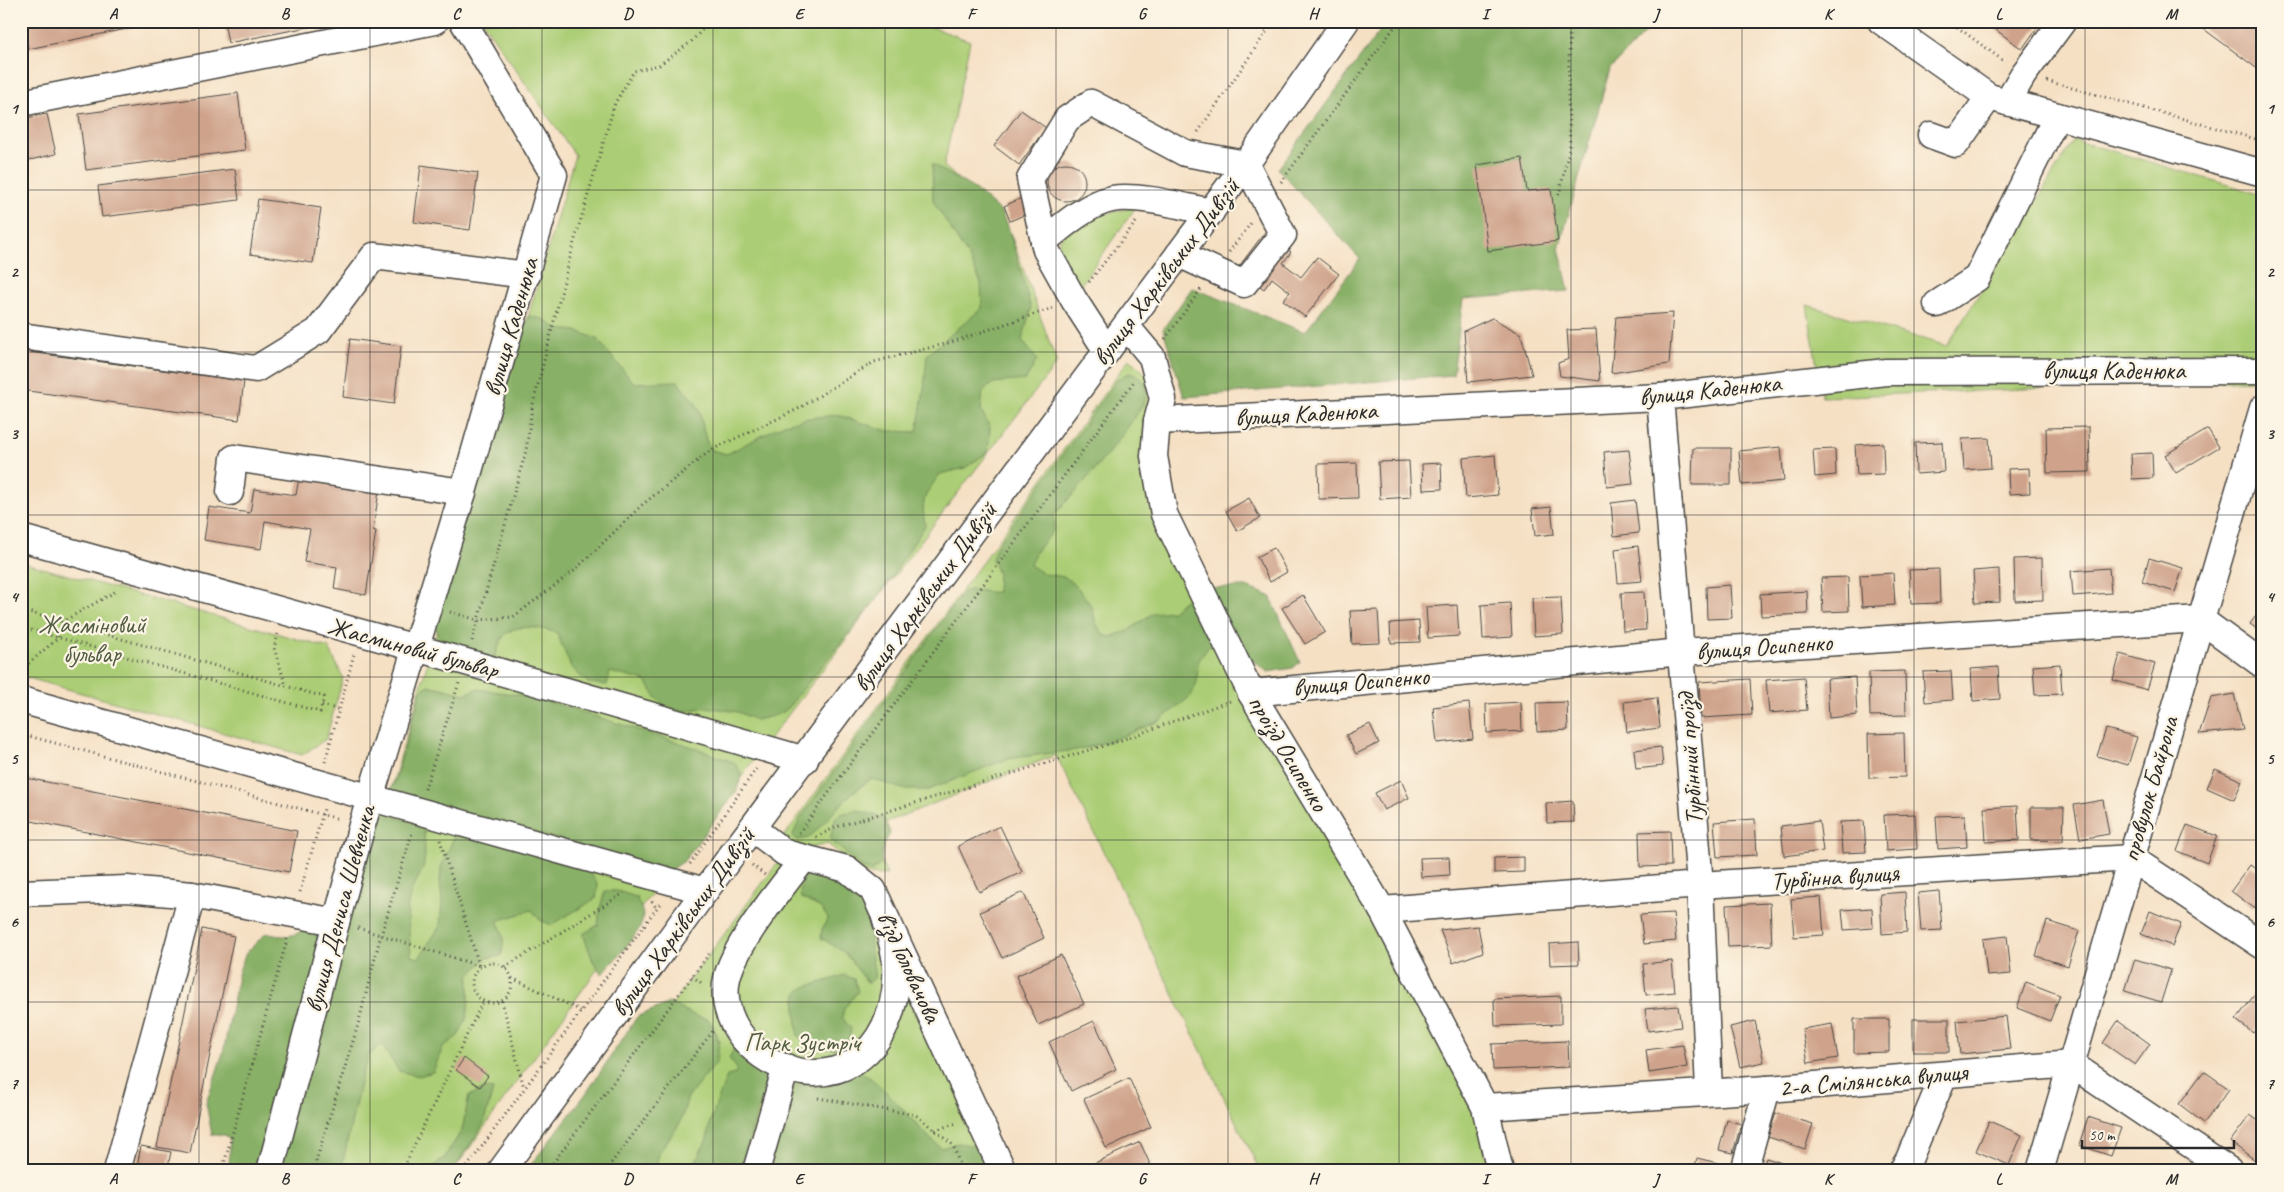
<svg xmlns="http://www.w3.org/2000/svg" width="2284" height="1192" viewBox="0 0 2284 1192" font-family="Caveat,sans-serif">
  <rect width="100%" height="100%" fill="#fcf5e5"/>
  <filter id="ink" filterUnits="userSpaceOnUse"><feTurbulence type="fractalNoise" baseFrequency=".02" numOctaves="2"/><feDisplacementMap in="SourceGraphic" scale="10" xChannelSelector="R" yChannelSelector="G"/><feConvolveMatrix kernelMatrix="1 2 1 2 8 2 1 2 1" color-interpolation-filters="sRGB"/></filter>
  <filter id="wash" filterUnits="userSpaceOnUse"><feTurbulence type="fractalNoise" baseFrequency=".0096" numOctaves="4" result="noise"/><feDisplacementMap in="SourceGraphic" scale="20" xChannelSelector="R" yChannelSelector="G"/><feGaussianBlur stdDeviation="1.12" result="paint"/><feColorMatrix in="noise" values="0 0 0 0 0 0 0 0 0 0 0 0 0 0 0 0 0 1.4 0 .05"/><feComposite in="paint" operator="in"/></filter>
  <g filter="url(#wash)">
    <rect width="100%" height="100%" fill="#f5e0c4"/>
    <g fill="#abcd75" stroke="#6b7c50">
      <path d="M482,21H915L970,41L944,166L1007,224L1057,363L646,901L453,1171H280L575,155Z"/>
      <path d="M2074,140L2250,191L2258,195L2261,207L2263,264V358L2254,380L1822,397L1807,305L1947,346Z"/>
      <path d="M1136,207L1077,290L1056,250C1064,217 1108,213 1136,207Z"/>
      <path d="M1129,359L1152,379L1151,481L1472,1102L1490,1171H1260L1056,755L867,830L887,875L864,874L828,844L797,851L780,842Z"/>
      <path d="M21,562L329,648L343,678L326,739L302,755L21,676Z"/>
      <path d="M785,853L873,890L1003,1171H547Z"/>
    </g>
    <g fill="#88b066" stroke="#5a6e48">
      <path d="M1387,21H1656L1610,69L1559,248L1569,291L1463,299L1453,375L1184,397L1163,329L1192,288L1305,332L1360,259L1278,169Z"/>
      <path d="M932,164L976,190L1001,212L1010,233L1031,308L1022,340L1037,360L1026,380L993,383L983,391L981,410L990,428L988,452L965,468L940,474C924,496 921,498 925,526L879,596L785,711L773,716L756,720L738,712L706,707L686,711L667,709L656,698L646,681L610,672L607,685L588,683L571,667L557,633C542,628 515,622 504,636C499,642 497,652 494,659L440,643L434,622L459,534L528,316L543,319L558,329L577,331L597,339L634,383L678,381C682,391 693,396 697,406C704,421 702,436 711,450L727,454L784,424L809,418L838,415L888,431L917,432L924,389L927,355L982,308L981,283L968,256L933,201Z"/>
      <path d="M1133,373C1142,378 1147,382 1146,394C1146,403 1137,413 1132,421C1109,455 1082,485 1054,515C1057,533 1047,537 1037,550C1034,554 1032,560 1030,565L1044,574L1065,577L1078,588L1092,607L1096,624L1104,635L1110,637L1129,630L1153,613L1172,611L1190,596L1212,588L1246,587L1270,596L1300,662L1293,668L1268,672L1243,653L1224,645L1208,647L1198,662L1197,682L1191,696L1159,721L1116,739L1083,749L1007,759L928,790H906L871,779L852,793L814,833L808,838L797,840L792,837L800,819L963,592C978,586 985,594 997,592L998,574L992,559L997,546L1116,381L1126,374Z"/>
      <path d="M428,685L465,694L477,689L534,697L699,749L735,763L742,775L736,792L683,862L668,871L389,791L394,784L421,691Z"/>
      <path d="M857,810L884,818L890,833C884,844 881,850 882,863L872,871L862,868L830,839L836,817L841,814Z"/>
      <path d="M382,814L424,826L425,855L423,869L412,889L407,909L411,956L419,958L440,926L442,901L440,882L441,867L455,835L476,836L589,870L598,885L596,898C582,908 566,915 552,925L540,920L532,910L497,921C504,932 505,943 501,956L486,958L469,976V1000L467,1018L458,1036L443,1047L433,1072L419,1076L399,1071L381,1044L369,1055L362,1074L341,1171H229L230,1140L225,1135H212L206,1103L223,1053L239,971L246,953L266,933C280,937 293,938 304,929L320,931L361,871Z"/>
      <path d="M816,871C827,873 850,880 857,890C859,894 860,901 862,905C873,931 869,950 875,977L868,983L844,952L821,938L822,929L828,918L821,908L801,898C799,888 802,882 807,874Z"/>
      <path d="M605,891H617L636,897C638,902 643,910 643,916C644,931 612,962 602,974L593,961L583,934L598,925L600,908Z"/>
      <path d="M844,975L854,979L858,991L844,1009L842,1017L851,1029L849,1039L843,1050L811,1047L798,1036C792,977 794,994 844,975Z"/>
      <path d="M669,1003C683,1009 693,1017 708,1019L713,1026L719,1042L717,1062L688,1097L680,1123L660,1151L655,1168L649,1171H526L585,1095L637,1017Z"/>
      <path d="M735,1047C747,1056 755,1067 767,1075L764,1093L756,1114L741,1171H691L707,1139L710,1122L727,1076L735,1074L737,1069L729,1058Z"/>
      <path d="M846,1071C853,1072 863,1073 869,1077C896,1097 915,1127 941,1148L958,1143L975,1146L992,1171H767L794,1086L809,1084Z"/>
      <path d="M486,1088L493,1090L483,1125L453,1171H425L443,1160L462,1130L469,1096Z"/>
    </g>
    <g id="blocks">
      <g fill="#cfa38b">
        <path d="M23,21H160V22L28,49Z"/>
        <path d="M224,21H333V22L228,43Z"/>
        <path d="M1984,21H2042L2022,49Z"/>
        <path d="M2193,21H2256L2263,26V73Z"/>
        <path d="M238,93L245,150L86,170L79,114Z"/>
        <path d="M1021,110L1046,128L1019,165L994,146Z"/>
        <path d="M47,114L56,154L21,162V119Z"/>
        <path d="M1522,158L1527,191L1551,189L1558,241L1488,251L1477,165Z"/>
        <circle cx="1066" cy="182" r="19"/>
        <path d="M421,165L478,173L470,230L414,222Z"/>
        <path d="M235,169L239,200L102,217L98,186Z"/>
        <path d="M1024,197L1031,212L1010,221L1004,206Z"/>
        <path d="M258,199L321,208L313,263L250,254Z"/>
        <path d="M1265,232L1291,252L1283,263L1301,277L1317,257L1339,274L1305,317L1283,300L1290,292L1272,278L1264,289L1237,269Z"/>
        <path d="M1673,313L1669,364L1611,373L1616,317Z"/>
        <path d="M1492,318L1521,334L1532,375L1468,382L1464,331Z"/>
        <path d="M1596,329L1600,381L1560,376L1558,363L1569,359L1567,330Z"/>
        <path d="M350,339L401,346L394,404L343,397Z"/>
        <path d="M21,351L244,381L239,420L21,390Z"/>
        <path d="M2089,427L2090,472L2047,473L2046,428Z"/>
        <path d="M2208,429L2219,447L2176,473L2165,455Z"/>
        <path d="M1989,438L1991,468L1964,470L1962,439Z"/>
        <path d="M1942,442L1944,472L1916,474L1915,443Z"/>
        <path d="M1883,443L1884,474L1857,475L1855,445Z"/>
        <path d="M1781,447L1784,481L1742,485L1739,451Z"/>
        <path d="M1693,448H1731V485H1692Z"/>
        <path d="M1835,449L1836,475L1815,477L1813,450Z"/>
        <path d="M1629,450L1633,484L1607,487L1604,452Z"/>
        <path d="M2152,453L2153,478L2132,479L2131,454Z"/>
        <path d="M1495,455L1498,495L1466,498L1463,458Z"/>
        <path d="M1409,461L1411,497L1380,499L1378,462Z"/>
        <path d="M1357,463L1358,498L1319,499L1318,464Z"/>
        <path d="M1441,463L1442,489L1423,490L1422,464Z"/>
        <path d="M2029,468L2030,493L2009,494L2008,469Z"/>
        <path d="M299,478L379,491L373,530L376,531L366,595L334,589L337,567L304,562L310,529L265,521L261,549L204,540L209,507L250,513L254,489L296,495Z"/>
        <path d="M1249,498L1260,518L1237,531L1226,511Z"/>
        <path d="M1635,500L1639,533L1614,536L1611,503Z"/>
        <path d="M1551,507L1554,534L1535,536L1532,509Z"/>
        <path d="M1638,546L1642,581L1618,583L1615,549Z"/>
        <path d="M1274,548L1287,572L1270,582L1257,557Z"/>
        <path d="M2042,558L2043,600L2015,601L2014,559Z"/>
        <path d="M2149,558L2183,568L2175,592L2142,582Z"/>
        <path d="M2109,568L2111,593L2073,596L2071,571Z"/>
        <path d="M1939,569L1940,603L1911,604L1909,570Z"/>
        <path d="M1999,569L2000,602L1975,603L1973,571Z"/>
        <path d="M1893,573L1895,605L1862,607L1860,575Z"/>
        <path d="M1848,577L1849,611L1823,612L1821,578Z"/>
        <path d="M1730,585L1732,618L1707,619L1706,587Z"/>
        <path d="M1807,591L1808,614L1761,616L1760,594Z"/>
        <path d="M1644,592L1646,630L1623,631L1621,593Z"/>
        <path d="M1303,595L1325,632L1305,644L1282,608Z"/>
        <path d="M1561,597L1563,634L1534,636L1532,598Z"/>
        <path d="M1510,603L1512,637L1483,639L1481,605Z"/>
        <path d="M1457,605L1459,636L1428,638L1426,607Z"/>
        <path d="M2261,608L2263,609V633L2250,624Z"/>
        <path d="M1378,610L1380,643L1352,644L1350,611Z"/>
        <path d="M1419,621L1420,642L1391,643L1390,623Z"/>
        <path d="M2120,654L2155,664L2147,690L2113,680Z"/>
        <path d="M2060,664L2062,694L2035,695L2033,666Z"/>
        <path d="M1998,667L2000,699L1973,701L1971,669Z"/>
        <path d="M1905,671L1906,715L1870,716L1869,672Z"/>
        <path d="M1951,671L1953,700L1925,702L1923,672Z"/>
        <path d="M1804,677L1807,710L1769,713L1766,680Z"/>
        <path d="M1855,677L1857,715L1829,718L1827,679Z"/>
        <path d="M1750,679L1752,715L1701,718L1699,682Z"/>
        <path d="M2234,694L2243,730L2199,734L2211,698Z"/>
        <path d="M1657,698L1660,728L1627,732L1624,702Z"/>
        <path d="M1521,702L1522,731L1487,733L1486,704Z"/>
        <path d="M1567,702L1568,730L1537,732L1536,703Z"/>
        <path d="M1469,703L1473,739L1437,743L1433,707Z"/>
        <path d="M1370,724L1379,743L1356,754L1346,735Z"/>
        <path d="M2106,729L2137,737L2128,765L2097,756Z"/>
        <path d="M1904,733L1905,777L1869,778L1868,734Z"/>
        <path d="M1661,747L1663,766L1636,769L1634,750Z"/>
        <path d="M2215,769L2242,781L2234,800L2207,788Z"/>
        <path d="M21,777L297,831L289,872L21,819Z"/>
        <path d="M1401,780L1409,798L1384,810L1375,793Z"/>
        <path d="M2103,800L2109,834L2080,839L2074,805Z"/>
        <path d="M1573,801L1574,822L1547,823L1546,803Z"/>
        <path d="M2017,806L2019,840L1986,842L1984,808Z"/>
        <path d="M2031,807H2064L2063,841L2031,840Z"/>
        <path d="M1915,814L1917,849L1886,851L1884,815Z"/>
        <path d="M1965,815L1967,847L1938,849L1936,816Z"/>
        <path d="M1755,819L1757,855L1717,857L1714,822Z"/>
        <path d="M1819,821L1823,851L1784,856L1781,826Z"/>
        <path d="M1864,821L1866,852L1842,853L1840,822Z"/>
        <path d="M2187,825L2217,836L2207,863L2177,851Z"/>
        <path d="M1000,826L1022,872L979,892L958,846Z"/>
        <path d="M1670,831L1671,866L1640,867L1639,832Z"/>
        <path d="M1449,857L1450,875L1421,877L1420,858Z"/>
        <path d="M1524,857V872L1494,873V858Z"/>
        <path d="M2250,865L2263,874V897L2254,908L2231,891Z"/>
        <path d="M1939,891L1942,930L1921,931L1918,893Z"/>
        <path d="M1023,892L1044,938L1002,958L980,912Z"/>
        <path d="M1905,892L1907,932L1882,934L1880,894Z"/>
        <path d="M1821,897L1824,935L1794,937L1791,899Z"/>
        <path d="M1770,903L1772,945L1728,947L1726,905Z"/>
        <path d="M1872,908L1873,928L1844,930L1842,910Z"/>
        <path d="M2150,911L2181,924L2172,946L2141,934Z"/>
        <path d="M1673,913L1676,941L1644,944L1640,915Z"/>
        <path d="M2047,921L2079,931L2068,966L2036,956Z"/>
        <path d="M1478,926L1483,952L1453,963L1440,930Z"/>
        <path d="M202,929L234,936L190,1153L157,1147Z"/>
        <path d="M2007,936L2011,974L1987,976L1983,939Z"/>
        <path d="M1578,942L1579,964L1550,965L1549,944Z"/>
        <path d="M1061,955L1084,1004L1038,1025L1016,976Z"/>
        <path d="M2135,959L2171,970L2161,1002L2125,991Z"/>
        <path d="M1672,961L1675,992L1646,995L1643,964Z"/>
        <path d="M2026,982L2060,995L2050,1021L2017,1008Z"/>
        <path d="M2263,983V1020L2253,1033L2236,1020Z"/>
        <path d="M1561,996V1024L1495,1026L1494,999Z"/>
        <path d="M1678,1006L1681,1027L1648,1031L1645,1009Z"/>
        <path d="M2006,1016L2010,1049L1960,1054L1957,1021Z"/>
        <path d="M1854,1019H1889V1052L1854,1053Z"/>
        <rect x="1913" y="1019" width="36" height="33"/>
        <path d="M1094,1021L1116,1069L1071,1091L1049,1042Z"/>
        <path d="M1755,1021L1764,1062L1740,1067L1730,1027Z"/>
        <path d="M2118,1021L2150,1044L2135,1065L2103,1043Z"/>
        <path d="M1832,1024L1838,1058L1808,1063L1802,1029Z"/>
        <path d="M1568,1041L1569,1067L1493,1070L1492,1044Z"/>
        <path d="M1683,1045L1687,1067L1649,1073L1646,1050Z"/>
        <path d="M464,1058L488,1076L480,1087L456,1070Z"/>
        <path d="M2204,1071L2229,1089L2204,1123L2179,1104Z"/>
        <path d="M1129,1078L1151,1127L1106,1148L1084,1099Z"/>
        <path d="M1776,1113L1813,1124L1805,1149L1768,1137Z"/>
        <path d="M2250,1115L2263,1124V1149L2255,1160L2230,1142Z"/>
        <path d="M2088,1117L2121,1128L2111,1156L2079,1145Z"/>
        <path d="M1727,1120L1741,1124L1733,1153L1719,1150Z"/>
        <path d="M1989,1121L2022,1135L2009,1165L1976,1151Z"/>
        <path d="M1140,1142L1153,1171H1098L1095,1163Z"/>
        <path d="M141,1146L171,1152L167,1171H136Z"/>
        <path d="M1697,1158L1730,1166L1729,1171H1694Z"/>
        <path d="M1766,1158L1798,1168L1797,1171H1762Z"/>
      </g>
    </g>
  </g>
  <g filter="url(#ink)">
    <use href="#blocks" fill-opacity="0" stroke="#494642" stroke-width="1"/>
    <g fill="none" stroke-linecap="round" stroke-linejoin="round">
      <g stroke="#494642" stroke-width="29">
        <g id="minor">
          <path d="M1881,21L1989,97L2263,173"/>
          <path d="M2007,102L2023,75L2063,21"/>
          <path d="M21,103L435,21"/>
          <path d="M1931,135L1956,144L1989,97"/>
          <path d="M1044,241C1062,226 1089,203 1112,199C1137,194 1185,207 1211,212"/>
          <path d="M1937,304L1977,278L2057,116"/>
          <path d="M1126,326L1152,357L1163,399L1157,421L1154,456L1164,514L1251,693L1382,910L1485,1107L1500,1171"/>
          <path d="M21,336L256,369L318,331L374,256L527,275"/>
          <path d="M1107,351L1074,300L1046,250L1030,179L1067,119L1091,103L1185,153L1246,164L1283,235L1244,284L1179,254"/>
          <path d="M1660,397L1700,885L1709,1091"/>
          <path d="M1157,421L1660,397L1886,372L2263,371"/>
          <path d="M230,492L234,458L463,492"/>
          <path d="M21,538L466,662L805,760"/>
          <path d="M1251,693L1682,652L2200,619L2263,665"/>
          <path d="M21,700L705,891"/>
          <path d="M752,828L785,853L847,869L873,890L1003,1171"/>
          <path d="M804,858C781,889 735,943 727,978C716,1029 768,1074 816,1073C873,1071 899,1016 896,965C895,949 889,932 885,917"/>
          <path d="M21,893L127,889L192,895L336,922"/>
          <path d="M1382,910L1700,885L2131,858L2263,946"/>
          <path d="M1485,1107L1767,1089L2071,1064L2230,1171"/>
          <path d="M117,1171L192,895"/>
          <path d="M270,1171L362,825L463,492L554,175L463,21"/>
          <path d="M501,1171L705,891L1246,164L1346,21"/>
          <path d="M756,1171L786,1067"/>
          <path d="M1744,1171L1767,1089"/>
          <path d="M1902,1171L1909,1159L1944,1075"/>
          <path d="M2040,1171L2263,408"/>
        </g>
      </g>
      <g stroke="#494642" stroke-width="3" stroke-dasharray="1 4" stroke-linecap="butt">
        <path d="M1949,21L2005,62"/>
        <path d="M2047,81L2263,141"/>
        <path d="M1198,132L1274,21"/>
        <path d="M1281,182L1399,21"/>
        <path d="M1559,195L1570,145L1568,98L1570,21"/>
        <path d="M1229,252L1251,223"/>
        <path d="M1089,282L1136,222"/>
        <path d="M1165,339L1201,289"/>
        <path d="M21,512L28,514"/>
        <path d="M21,610L324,697L320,712L21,627"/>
        <path d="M450,612L478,620L513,617L574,571L642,505L711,450L798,409L874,362L952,342L1053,308"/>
        <path d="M278,634L274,648L286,686"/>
        <path d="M472,641L526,451L532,408L573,246L615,103L634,71L659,65L691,42L710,21"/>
        <path d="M21,670L58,638L62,622L118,590"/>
        <path d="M322,705L340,710"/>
        <path d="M21,734L339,819"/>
        <path d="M325,762L354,654"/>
        <path d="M425,789L459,683"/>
        <path d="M799,833L1135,380"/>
        <path d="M816,837L836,827L1119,741L1230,701"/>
        <path d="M440,840L479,965"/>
        <path d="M690,864L756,769"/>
        <path d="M752,865L765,875"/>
        <path d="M300,892L324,809"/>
        <path d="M652,901L657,909"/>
        <path d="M358,928L480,966"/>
        <circle cx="492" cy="983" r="20"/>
        <path d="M505,967L624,893"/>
        <path d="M692,976L704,985"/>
        <path d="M512,978L582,1011"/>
        <path d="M502,1001L524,1088"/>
        <path d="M818,1098L916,1115L953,1145L962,1171"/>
        <path d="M935,1130L957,1123"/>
        <path d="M222,1171L288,936"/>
        <path d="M313,1171L358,1025L379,942L412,833"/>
        <path d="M402,1171L483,1001"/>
        <path d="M464,1171L662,901"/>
        <path d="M547,1171L709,954"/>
        <path d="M605,1171L713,1031"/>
      </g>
      <use href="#minor" stroke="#fff" stroke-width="26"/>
    </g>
  </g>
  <path fill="none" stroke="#2b2b2b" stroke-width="1" stroke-opacity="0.55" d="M199,21V1171M370,21V1171M542,21V1171M713,21V1171M885,21V1171M1056,21V1171M1228,21V1171M1399,21V1171M1571,21V1171M1742,21V1171M1914,21V1171M2085,21V1171M21,190H2263M21,352H2263M21,515H2263M21,677H2263M21,840H2263M21,1002H2263"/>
  <g text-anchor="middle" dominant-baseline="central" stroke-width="4.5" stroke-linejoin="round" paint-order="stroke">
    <g font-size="25" fill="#2b2b2b" stroke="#fcf5e5">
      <text transform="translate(1166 272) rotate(-53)">вулиця Харківських Дивізій</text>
      <text transform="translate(511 327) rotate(-74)">вулиця Каденюка</text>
      <text x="2114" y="371">вулиця Каденюка</text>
      <text transform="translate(1710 390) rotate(-6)">вулиця Каденюка</text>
      <text transform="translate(1306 414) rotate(-3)">вулиця Каденюка</text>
      <text transform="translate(925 597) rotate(-54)">вулиця Харківських Дивізій</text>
      <text transform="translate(1764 647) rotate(-4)">вулиця Осипенко</text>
      <text transform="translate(413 648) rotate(15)">Жасминовий бульвар</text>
      <text transform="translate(1361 682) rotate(-5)">вулиця Осипенко</text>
      <text transform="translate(1288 753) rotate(59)">проїзд Осипенко</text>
      <text transform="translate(1690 759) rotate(-94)">Турбінний проїзд</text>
      <text transform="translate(2150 789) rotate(-74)">провулок Байрона</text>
      <text transform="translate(1835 877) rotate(-4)">Турбінна вулиця</text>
      <text transform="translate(340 909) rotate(-75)">вулиця Дениса Шевченка</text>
      <text transform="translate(683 922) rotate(-54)">вулиця Харківських Дивізій</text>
      <text transform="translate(909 967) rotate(65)">в'їзд Головачова</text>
      <text transform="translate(1873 1080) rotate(-5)">2-а Смілянська вулиця</text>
    </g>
    <g font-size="25" fill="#515c41" stroke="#fcf5e5">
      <text x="92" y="625">Жасміновий<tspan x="92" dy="29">бульвар</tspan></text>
      <text x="802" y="1043">Парк Зустріч</text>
    </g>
  </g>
  <rect width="2284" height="1192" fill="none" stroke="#fcf5e5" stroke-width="55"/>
  <path d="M2082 1140v8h152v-8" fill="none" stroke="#2b2b2b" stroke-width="2.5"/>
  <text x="2089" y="1140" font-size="15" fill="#2b2b2b" stroke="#fcf5e5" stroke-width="4" paint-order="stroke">50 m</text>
  <rect x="28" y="28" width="2228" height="1136" fill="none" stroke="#2b2b2b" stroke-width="2"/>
  <g font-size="16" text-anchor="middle" font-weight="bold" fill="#2b2b2b">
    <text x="113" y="19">A</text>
    <text x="285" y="19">B</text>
    <text x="456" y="19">C</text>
    <text x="628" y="19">D</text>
    <text x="799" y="19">E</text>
    <text x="971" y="19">F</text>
    <text x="1142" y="19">G</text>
    <text x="1313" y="19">H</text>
    <text x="1485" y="19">I</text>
    <text x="1656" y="19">J</text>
    <text x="1828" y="19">K</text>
    <text x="1999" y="19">L</text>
    <text x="2171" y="19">M</text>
    <text x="14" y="114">1</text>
    <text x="2270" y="114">1</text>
    <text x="14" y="277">2</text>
    <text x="2270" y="277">2</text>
    <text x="14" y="439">3</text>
    <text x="2270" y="439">3</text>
    <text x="14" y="602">4</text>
    <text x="2270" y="602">4</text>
    <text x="14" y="764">5</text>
    <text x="2270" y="764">5</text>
    <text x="14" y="927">6</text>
    <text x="2270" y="927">6</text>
    <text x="14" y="1089">7</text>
    <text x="2270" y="1089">7</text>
    <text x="113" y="1184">A</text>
    <text x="285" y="1184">B</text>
    <text x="456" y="1184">C</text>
    <text x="628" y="1184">D</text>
    <text x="799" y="1184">E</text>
    <text x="971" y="1184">F</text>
    <text x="1142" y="1184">G</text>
    <text x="1313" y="1184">H</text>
    <text x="1485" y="1184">I</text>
    <text x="1656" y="1184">J</text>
    <text x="1828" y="1184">K</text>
    <text x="1999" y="1184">L</text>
    <text x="2171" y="1184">M</text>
  </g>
</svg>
